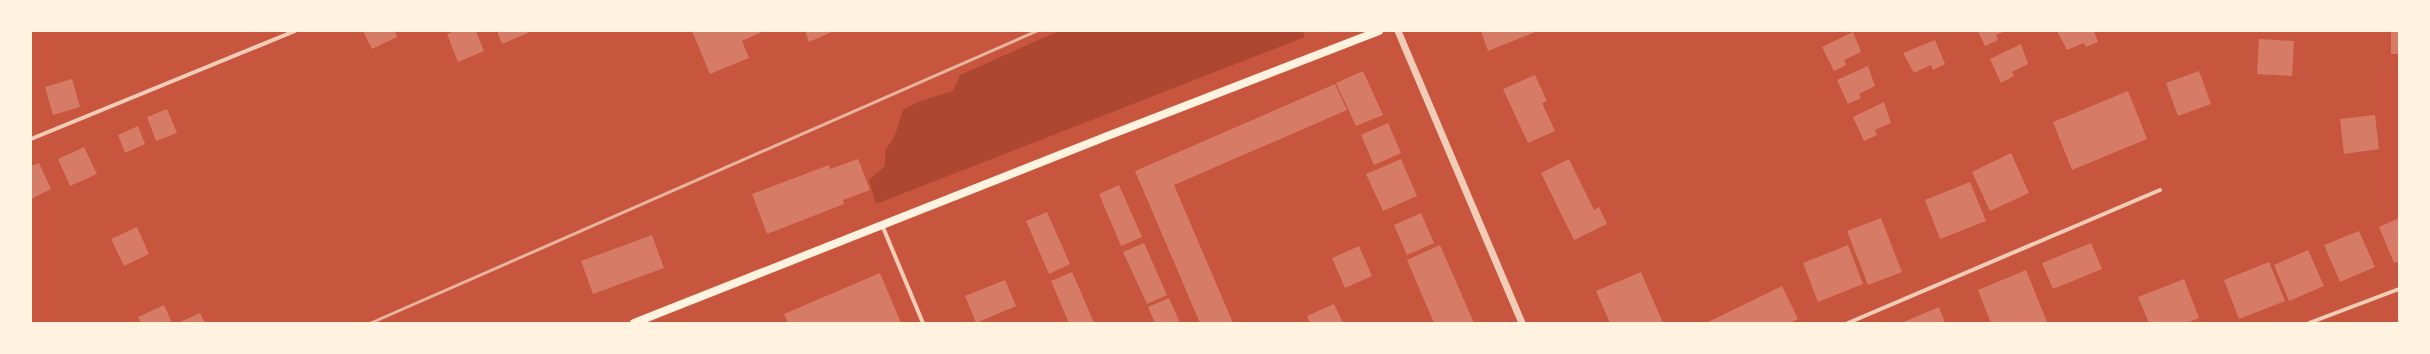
<svg xmlns="http://www.w3.org/2000/svg" width="2430" height="354" viewBox="0 0 2430 354" font-family="Ubuntu,sans-serif">
  <rect width="100%" height="100%" fill="#c8553d"/>
  <path fill="#ae4732" d="M1059,31H1303L1305,37L876,204L869,180L885,166V151L895,135L903,110L920,101L953,91L960,75Z"/>
  <g fill="#d67c66">
    <path d="M363,31H395L397,37L372,49Z"/>
    <path d="M455,31H476L484,51L458,62L447,34Z"/>
    <path d="M497,31H527L528,33L502,44Z"/>
    <path d="M692,31H764L742,41L749,58L710,74Z"/>
    <path d="M805,31H834L809,42Z"/>
    <path d="M1481,31H1538L1488,51Z"/>
    <path d="M1978,31H2005L1996,35L1998,40L1985,46Z"/>
    <path d="M2057,31H2094L2098,42L2086,47L2084,43L2067,50Z"/>
    <rect x="2391" y="31" width="8" height="23"/>
    <path d="M1853,32L1861,52L1844,60L1846,65L1834,71L1822,47Z"/>
    <path d="M2259,39L2294,41L2292,76L2257,74Z"/>
    <path d="M1935,40L1945,64L1933,70L1931,65L1914,73L1903,53Z"/>
    <path d="M2021,44L2028,64L2012,72L2014,76L2001,83L1990,59Z"/>
    <path d="M1868,66L1875,86L1859,94L1861,98L1848,104L1837,80Z"/>
    <path d="M1363,71L1383,115L1356,126L1336,83Z"/>
    <path d="M2199,71L2211,104L2178,116L2166,83Z"/>
    <path d="M1535,75L1547,101L1542,103L1555,131L1528,143L1503,89Z"/>
    <path d="M72,79L80,107L53,115L45,87Z"/>
    <path d="M1335,84L1347,110L1174,185L1233,323H1200L1135,171Z"/>
    <path d="M2128,91L2147,139L2072,170L2053,122Z"/>
    <path d="M1884,102L1891,123L1875,130L1877,135L1864,141L1853,117Z"/>
    <path d="M167,109L177,133L156,141L147,117Z"/>
    <path d="M2375,115L2379,149L2344,154L2340,119Z"/>
    <path d="M1388,123L1401,153L1374,165L1361,135Z"/>
    <path d="M138,126L145,144L125,153L118,135Z"/>
    <path d="M84,147L97,174L70,186L58,159Z"/>
    <path d="M2011,153L2029,193L1990,211L1972,172Z"/>
    <path d="M858,159L870,190L843,200L844,204L767,234L752,194L829,165L830,169Z"/>
    <path d="M1401,159L1417,196L1383,211L1366,174Z"/>
    <path d="M1569,159L1594,210L1599,207L1607,224L1574,240L1541,173Z"/>
    <path d="M39,163L51,189L31,199V166Z"/>
    <path d="M1970,182L1986,221L1940,239L1925,200Z"/>
    <path d="M1119,185L1142,237L1121,246L1099,194Z"/>
    <path d="M1047,212L1070,264L1049,274L1026,221Z"/>
    <path d="M1421,213L1434,243L1407,255L1394,225Z"/>
    <path d="M1881,218L1902,272L1868,285L1847,231Z"/>
    <path d="M2399,218V261L2394,263L2379,227Z"/>
    <path d="M137,227L149,254L124,266L111,239Z"/>
    <path d="M2359,231L2375,267L2340,282L2324,245Z"/>
    <path d="M652,235L664,268L593,294L581,261Z"/>
    <path d="M1144,243L1167,295L1147,304L1123,252Z"/>
    <path d="M2091,243L2102,269L2053,289L2042,263Z"/>
    <path d="M1440,245L1474,323H1434L1407,260Z"/>
    <path d="M1848,245L1863,284L1818,302L1803,263Z"/>
    <path d="M1359,246L1372,276L1345,288L1332,258Z"/>
    <path d="M2308,250L2324,286L2289,301L2274,265Z"/>
    <path d="M2269,262L2285,301L2239,319L2224,280Z"/>
    <path d="M2026,270L2047,322L1991,323L1978,290Z"/>
    <path d="M1072,272L1083,297L1094,323H1069L1051,281Z"/>
    <path d="M1641,272L1663,323H1610L1596,291Z"/>
    <path d="M880,273L901,323H788L784,314Z"/>
    <path d="M2184,279L2199,318L2187,323H2149L2138,297Z"/>
    <path d="M1005,280L1016,306L976,323L965,296Z"/>
    <path d="M1782,286L1798,319L1790,323H1706Z"/>
    <path d="M1169,298L1180,323H1155L1148,307Z"/>
    <path d="M1334,304L1343,323H1310L1307,316Z"/>
    <path d="M164,305L172,323H141L138,317Z"/>
    <path d="M1939,307L1945,323H1901Z"/>
    <path d="M200,313L205,323H178Z"/>
  </g>
  <g fill="none" stroke-linecap="round" stroke-linejoin="round">
    <g stroke="#f1ccb7" stroke-width="4">
      <path d="M31,139L295,31"/>
      <path d="M882,225L923,323"/>
      <path d="M1848,323L2160,190"/>
      <path d="M2309,323L2399,289"/>
    </g>
    <path stroke="#f1ccb7" stroke-width="7" d="M1398,31L1522,323"/>
    <path stroke="#fff3e0" stroke-width="8" d="M634,323L1110,135L1379,31"/>
    <path stroke="#e9b49f" stroke-width="3" d="M371,323L1037,31"/>
  </g>
  <rect width="2430" height="354" fill="none" stroke="#fff3e0" stroke-width="64"/>
</svg>
